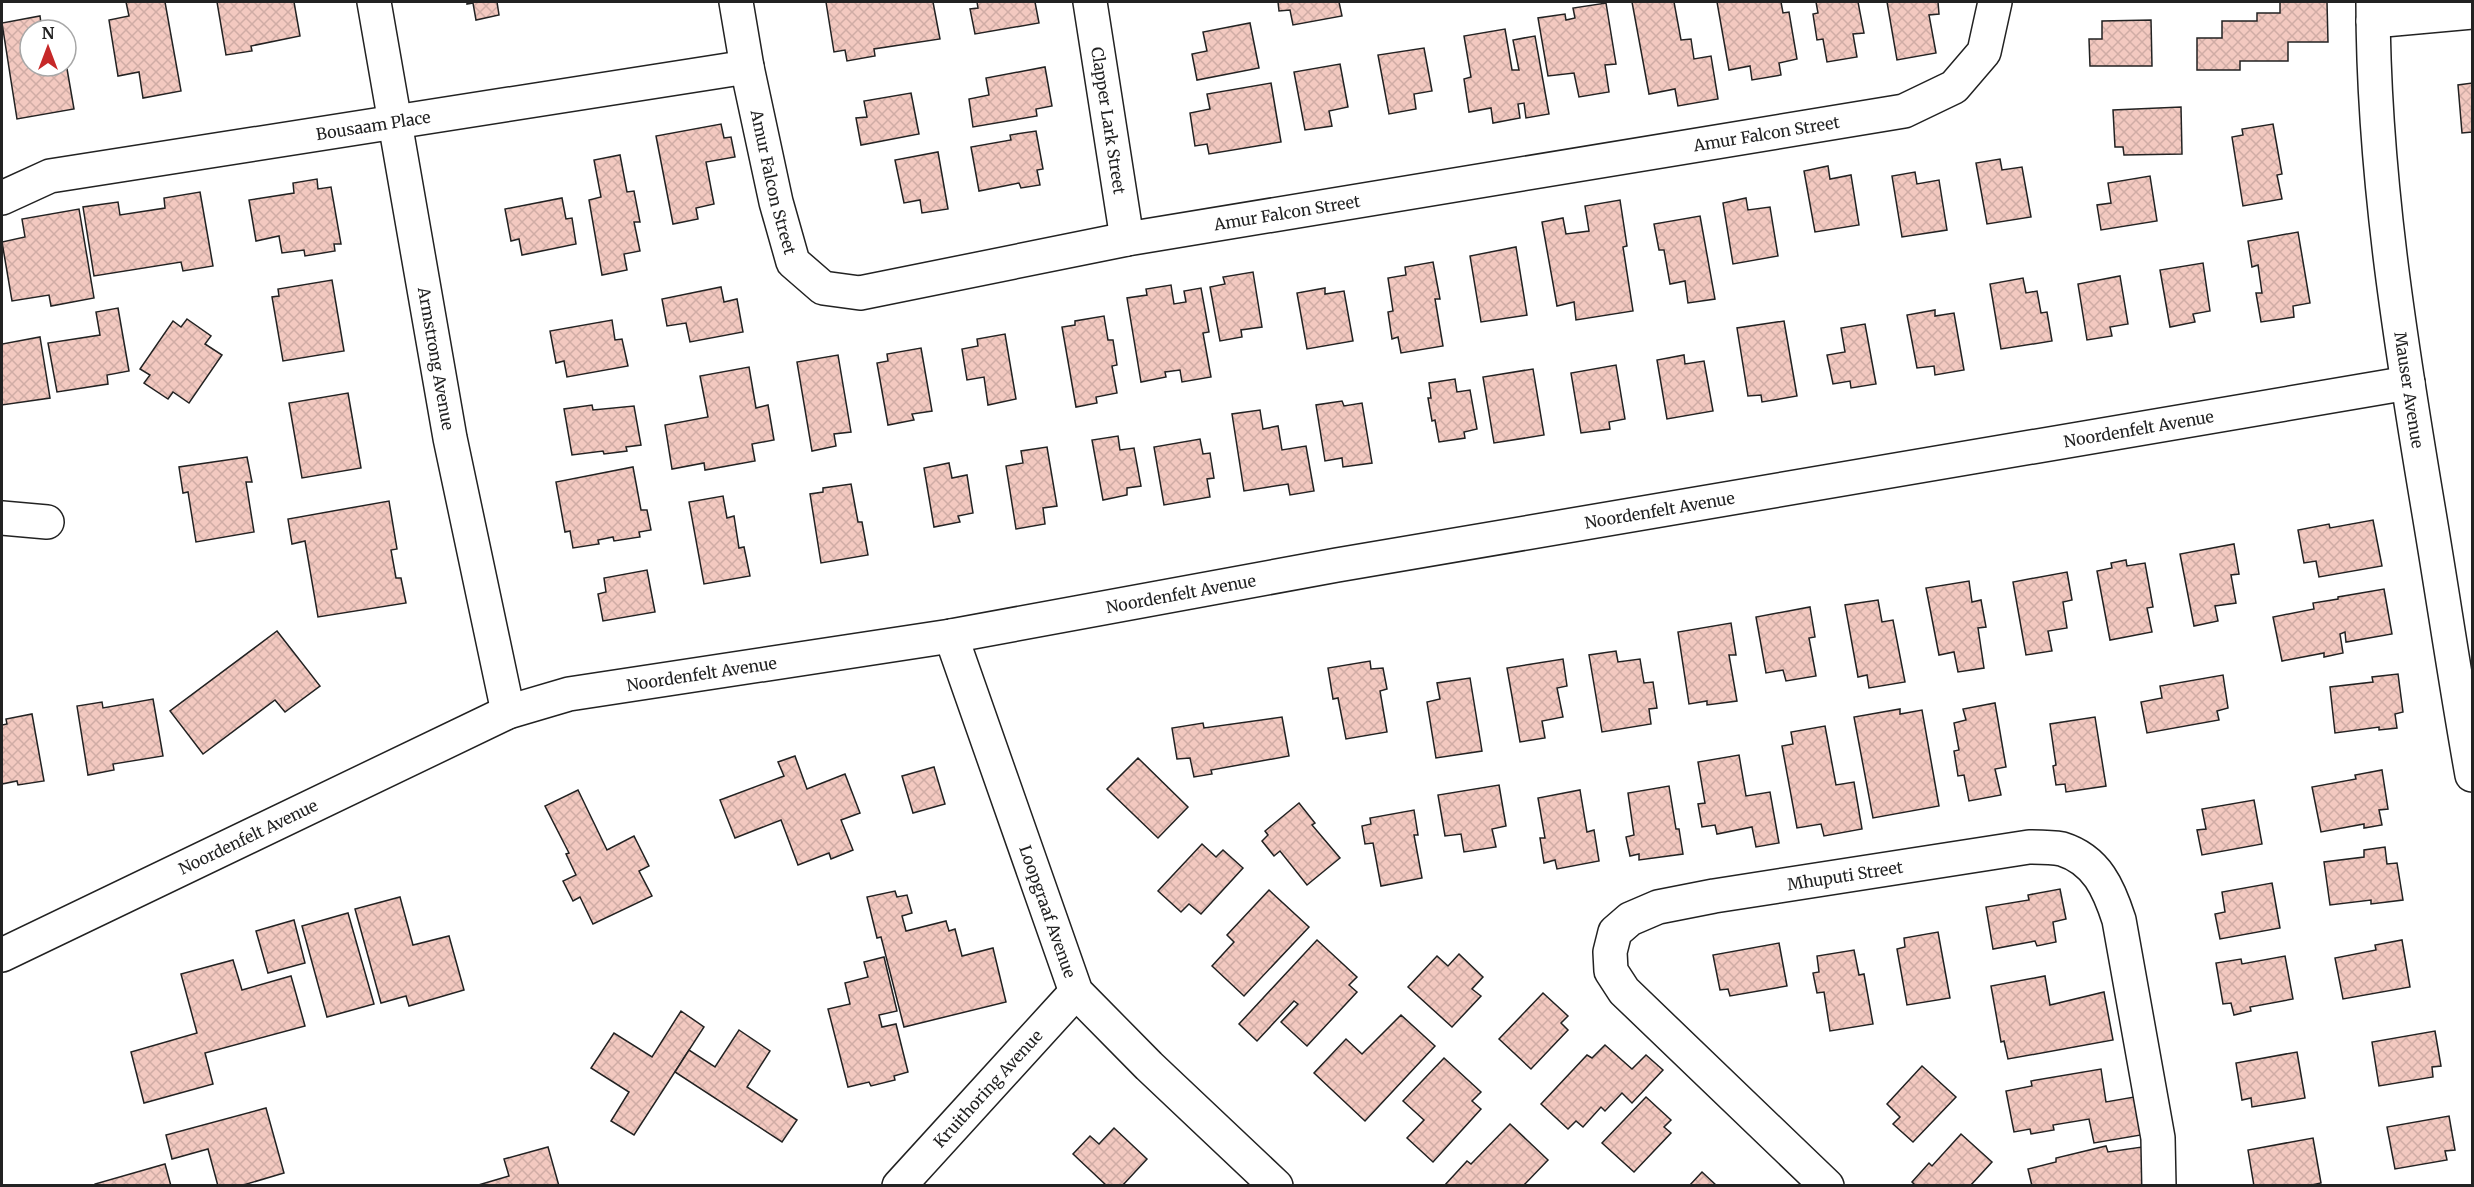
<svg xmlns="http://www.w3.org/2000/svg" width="2474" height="1187" viewBox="0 0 2474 1187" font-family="Merriweather,serif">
  <defs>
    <pattern id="building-cross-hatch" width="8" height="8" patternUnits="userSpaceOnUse" patternTransform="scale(1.5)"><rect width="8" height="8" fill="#f3c9c0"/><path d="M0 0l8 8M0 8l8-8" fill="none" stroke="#d0aca5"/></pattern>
  </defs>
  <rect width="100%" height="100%" fill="#fff"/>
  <g fill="url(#building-cross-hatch)" stroke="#222" stroke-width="1.5">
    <path d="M126,2H165L181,91L143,98L139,72L118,76L109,20L129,16Z"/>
    <path d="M217,2H294L300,36L251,46L252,51L226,55Z"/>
    <path d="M467,2H497L499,15L476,20L473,3L467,4Z"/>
    <path d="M826,2H933L940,39L874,49L875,56L847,61L845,50L834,52Z"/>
    <path d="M977,2H1035L1039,23L975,34L970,9L978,8Z"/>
    <path d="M1278,2H1339L1342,16L1293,25L1290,10L1279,11Z"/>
    <path d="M1632,2H1674L1681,40L1691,39L1694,59L1711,56L1718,99L1678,106L1675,89L1649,94Z"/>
    <path d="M1717,2H1781L1783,13L1789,12L1797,59L1779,63L1781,75L1752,80L1750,66L1729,70Z"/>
    <path d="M1816,2H1858L1864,33L1853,34L1857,57L1827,62L1823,39L1817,40L1813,14L1818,13Z"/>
    <path d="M1887,2H1938L1939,14L1929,15L1936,53L1897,60Z"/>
    <path d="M2280,2H2327L2328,42H2288V61H2240V70H2197V38H2222V21H2257V13H2280Z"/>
    <path d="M1606,3L1616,64L1605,65L1609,92L1579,97L1574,73L1548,76L1538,18L1565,14L1566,20L1575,18L1573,8Z"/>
    <path d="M40,16L42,30H30V66H66V63L74,109L17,119L2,23Z"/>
    <path d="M2151,20L2152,66H2090L2089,39H2102V21Z"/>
    <path d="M1250,23L1259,68L1197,80L1192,54L1207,51L1203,32Z"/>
    <path d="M1505,29L1512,70H1519L1513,40L1535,36L1549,114L1526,118L1524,103L1518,104L1520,118L1493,123L1491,108L1469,112L1464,79L1471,77L1464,36Z"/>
    <path d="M1424,48L1432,91L1414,94L1416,109L1389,114L1378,55Z"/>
    <path d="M1340,64L1348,107L1329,111L1332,126L1305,130L1294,72Z"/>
    <path d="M1045,67L1052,106L1036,109L1037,116L973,127L969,99L989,95L986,78Z"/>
    <path d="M1271,83L1281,142L1209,154L1207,144L1195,146L1190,113L1210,109L1207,94Z"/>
    <path d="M2472,83V132L2462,133L2458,85Z"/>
    <path d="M911,93L919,134L861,145L856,118L867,117L864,101Z"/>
    <path d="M2181,107L2182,154L2124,155L2123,147H2115L2113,110Z"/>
    <path d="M721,124L724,138L731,137L735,157L706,162L714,204L696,208L698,219L673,224L656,136Z"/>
    <path d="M2273,124L2282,174L2277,175L2282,199L2243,206L2232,137L2243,135L2242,129Z"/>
    <path d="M1036,131L1043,169L1037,170L1040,185L1021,188L1019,183L979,191L971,147L1011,140L1010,135Z"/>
    <path d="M938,152L948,209L922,213L920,200L904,203L895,160Z"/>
    <path d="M620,155L627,192L634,191L640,222H634L640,251L624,254L627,270L602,275L589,200L601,197L594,160Z"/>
    <path d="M2000,159L2002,170L2022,167L2031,217L1987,224L1976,163Z"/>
    <path d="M1828,166L1830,179L1851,175L1859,225L1815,232L1804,171Z"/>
    <path d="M1915,172L1917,184L1939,180L1947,230L1902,237L1892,176Z"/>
    <path d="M2150,176L2157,221L2101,230L2097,205L2111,203L2108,183Z"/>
    <path d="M317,179L318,189L331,187L341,244H334L335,251L305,256L304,250L282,253L279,236L256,241L249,200L294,193L293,183Z"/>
    <path d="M200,192L213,266L183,271L181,262L94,276L83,207L118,202L120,215L165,208L164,198Z"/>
    <path d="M562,198L566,219L572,218L576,244L522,255L519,239L511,241L505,209Z"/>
    <path d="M1746,198L1748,210L1770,207L1778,256L1733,264L1723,203Z"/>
    <path d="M1620,200L1627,246L1623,247L1633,311L1576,320L1574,302L1557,306L1542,222L1563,218L1566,234L1589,231L1585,206Z"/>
    <path d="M79,209L94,298L51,306L49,295L12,301L2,242L25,237L22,219Z"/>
    <path d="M1700,216L1715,299L1688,303L1685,281L1670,284L1664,250H1659L1654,224Z"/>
    <path d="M2298,232L2310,303L2293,306L2294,317L2261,322L2256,293H2262L2258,265L2252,267L2248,241Z"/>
    <path d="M1516,247L1527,315L1481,322L1470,256Z"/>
    <path d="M1433,262L1440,299H1435L1443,346L1401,353L1398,337L1392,339L1388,312L1393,311L1388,278L1406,275L1405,267Z"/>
    <path d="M2203,263L2210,311L2193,314L2195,322L2170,327L2160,270Z"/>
    <path d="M1253,272L1262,327L1241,330L1242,337L1220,341L1210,287L1225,284L1223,277Z"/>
    <path d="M2120,276L2128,324L2110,327L2112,336L2087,340L2078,284Z"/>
    <path d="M2023,278L2026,293L2037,291L2041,313L2047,312L2052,341L2001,349L1990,284Z"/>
    <path d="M332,280L344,351L283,361L272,297L279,296L278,289Z"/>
    <path d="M1171,285L1174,304L1186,302L1184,291L1201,288L1209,332L1203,333L1211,377L1182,382L1180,370L1165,372L1166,377L1141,382L1127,298L1147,295L1146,289Z"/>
    <path d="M721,287L724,302L737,299L743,332L690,342L686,323L667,326L662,299Z"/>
    <path d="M1325,288V294L1344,291L1353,341L1307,349L1297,293Z"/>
    <path d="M118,308L129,371L107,375L108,384L57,392L48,343L100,335L96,312Z"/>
    <path d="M1935,310V316L1954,313L1964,370L1935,375L1934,366L1917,368L1907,315Z"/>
    <path d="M1104,316L1108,340H1113L1117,365L1112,366L1117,393L1096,397L1097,403L1076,407L1062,327L1075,325V321Z"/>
    <path d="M187,319L211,336L205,344L222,355L189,403L173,392L168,399L144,383L150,375L140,369L173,321L181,327Z"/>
    <path d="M612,320L615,340L622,339L628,366L567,377L564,361L556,363L550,331Z"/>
    <path d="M1784,321L1797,396L1762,402L1761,395L1748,396L1737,328Z"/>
    <path d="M1865,324L1876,384L1851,388L1850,381L1833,384L1827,355L1845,352L1841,328Z"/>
    <path d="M1005,334L1016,399L988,405L984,377L967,380L962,349L978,346L977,339Z"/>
    <path d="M40,337L50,398L2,405V344Z"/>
    <path d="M921,348L932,411L912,414L914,420L888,425L877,363L888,361L887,354Z"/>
    <path d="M838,355L851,432L834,434L836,446L812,451L797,362Z"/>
    <path d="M1684,355L1685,364L1704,361L1713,411L1667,419L1657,360Z"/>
    <path d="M1616,365L1625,419L1609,422L1610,429L1581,433L1571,373Z"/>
    <path d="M749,367L756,408L768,405L774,440L752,444L755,461L705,470L704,463L672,469L665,425L708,417L700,376Z"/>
    <path d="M1533,369L1544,435L1494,443L1483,377Z"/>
    <path d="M1455,379L1457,392L1470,390L1477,429L1464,432L1465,438L1439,442L1435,420L1432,421L1428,398H1431L1429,383Z"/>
    <path d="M348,393L361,468L302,478L289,403Z"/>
    <path d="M1342,401L1344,406L1362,403L1372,463L1343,467L1342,458L1325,461L1316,405Z"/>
    <path d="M592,405L593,410L634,406L641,445L626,447L627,451L604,454L603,451L572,455L564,409Z"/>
    <path d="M1260,410L1263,429L1278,426L1282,450L1306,446L1314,491L1290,495L1288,484L1244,491L1232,414Z"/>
    <path d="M1118,436L1120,450L1134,448L1141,486L1127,488V495L1103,500L1092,440Z"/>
    <path d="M1200,439L1203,454L1210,453L1214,478L1207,479L1210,497L1164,505L1154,447Z"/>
    <path d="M1047,447L1057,506L1043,508L1045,524L1016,529L1006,466L1023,463L1021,451Z"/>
    <path d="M247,457L252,482H246L254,532L196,542L188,492L183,493L179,467Z"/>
    <path d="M949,463L952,478L967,475L973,513L958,516L960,522L934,527L924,468Z"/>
    <path d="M633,467L641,510H647L651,530L639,532L640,537L614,541L613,537L598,540L599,544L573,548L570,531L565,532L556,482Z"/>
    <path d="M851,484L858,522H862L868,555L821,563L810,494L823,492V488Z"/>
    <path d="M723,496L727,518L734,516L739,548L744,547L750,576L704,584L689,502Z"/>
    <path d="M389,501L397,549L391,550L396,578H401L406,603L318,617L305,541L292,544L288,519Z"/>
    <path d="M2373,520L2382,566L2319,577L2316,561L2304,563L2298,530L2329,524L2330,528Z"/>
    <path d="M2234,544L2239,574L2231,575L2236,603L2215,606L2218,621L2194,626L2180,554Z"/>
    <path d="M2126,560L2127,566L2145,563L2153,607L2147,608L2152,632L2110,640L2097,571L2112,568L2111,563Z"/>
    <path d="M647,570L655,612L603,621L598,594L606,592L604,578Z"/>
    <path d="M2067,572L2072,600L2063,602L2067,628L2048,631L2052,651L2026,655L2013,582Z"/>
    <path d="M1969,581L1972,602L1981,600L1986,627L1978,628L1984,668L1958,672L1954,652L1939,655L1926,588Z"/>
    <path d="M2384,589L2392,634L2346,642L2345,632L2340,634L2343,653L2324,657V653L2282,661L2273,617L2314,609L2313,603L2338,599V597Z"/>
    <path d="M1878,600L1882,622L1893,620L1905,682L1869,688L1867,675L1858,677L1845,605Z"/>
    <path d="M1810,607L1815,637L1809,638L1816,676L1786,681L1783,670L1766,673L1756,617Z"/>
    <path d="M1731,623L1736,655H1729L1737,701L1707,705V701L1689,704L1678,632Z"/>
    <path d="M277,631L320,686L285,712L275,700L203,754L170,711Z"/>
    <path d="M1616,651L1618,662L1640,659L1644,683L1653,682L1657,708L1649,709L1651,724L1602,732L1589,655Z"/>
    <path d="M1563,659L1567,686L1557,688L1563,717L1542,721L1545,738L1520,742L1507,668Z"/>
    <path d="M1370,661L1371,669L1383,668L1387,689L1380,691L1387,732L1346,739L1338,698L1333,699L1328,668Z"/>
    <path d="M2398,674L2403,712L2395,714L2397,728L2379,730V727L2335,733L2330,687L2373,682L2372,677Z"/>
    <path d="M2223,675L2228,708L2217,711L2219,720L2147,733L2141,702L2162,698L2160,686Z"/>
    <path d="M1470,678L1482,751L1436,758L1427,702L1440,699L1437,683Z"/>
    <path d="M153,699L163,756L113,764L114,770L88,775L77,706L102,702L103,708Z"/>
    <path d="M1995,703L2006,767L1995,769L2001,795L1969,801L1964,775L1958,776L1954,751L1959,750L1954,723L1966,720L1963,709Z"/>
    <path d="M1900,709V714L1922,710L1939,806L1873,818L1854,717Z"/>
    <path d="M32,714L44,781L18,785L17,781L2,784V725L7,724L6,719Z"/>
    <path d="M1282,717L1289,756L1211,770L1212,774L1194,777L1190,758L1177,759L1172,728L1203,723L1204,728Z"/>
    <path d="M2095,717L2106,786L2066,792L2065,784L2056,785L2053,766L2056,765L2050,724Z"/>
    <path d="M1825,726L1836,785L1854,782L1862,829L1824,836L1821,824L1797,828L1782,746L1793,744L1791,732Z"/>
    <path d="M1739,755L1746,796L1770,792L1779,843L1756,847L1752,827L1717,834L1715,825L1702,827L1698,804L1705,803L1698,762Z"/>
    <path d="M795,756L807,789L845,774L860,813L841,820L853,850L831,859L829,853L798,865L781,820L735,838L720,800L784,776L778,762Z"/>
    <path d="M1138,758L1188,807L1158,838L1107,789Z"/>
    <path d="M934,767L945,804L913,813L902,776Z"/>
    <path d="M2382,770L2388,809L2379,810L2382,825L2364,828V824L2321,832L2312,787L2356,779L2355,775Z"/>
    <path d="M1499,785L1506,826L1492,829L1496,847L1464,852L1461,834L1445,836L1438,795Z"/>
    <path d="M1669,786L1676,829H1679L1683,854L1639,860V854L1630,856L1626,837L1634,835L1628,793Z"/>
    <path d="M578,790L607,850L634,836L649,866L639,871L652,896L593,924L580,897L573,901L563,881L576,875L566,854L569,853L545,806Z"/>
    <path d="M1580,790L1587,832L1594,830L1599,861L1557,869L1555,860L1544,863L1540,838H1545L1538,798Z"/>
    <path d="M2254,800L2262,844L2202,855L2197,830L2206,829L2202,809Z"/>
    <path d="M1299,803L1315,823L1312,825L1340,858L1307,885L1280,851L1274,856L1262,841L1268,835L1265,831Z"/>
    <path d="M1414,810L1418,835H1414L1422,878L1381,886L1373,843L1365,844L1362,826L1371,824L1370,818Z"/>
    <path d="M1202,844L1216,857L1223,850L1243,868L1201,914L1189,904L1181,912L1158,891Z"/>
    <path d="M2385,847L2387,864L2397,863L2403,900L2371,904V900L2330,905L2324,862L2364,857V850Z"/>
    <path d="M2272,883L2280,928L2220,939L2215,914L2225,912L2222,892Z"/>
    <path d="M2060,889L2066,919L2053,922L2056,942L2037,946L2035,941L1993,949L1986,907L2029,900L2028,895Z"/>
    <path d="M1269,890L1309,927L1244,996L1212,966L1234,942L1227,935Z"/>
    <path d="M895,891L897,897L907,895L912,913L902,916L906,931L946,921L949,931L955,929L962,956L993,948L1006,1002L904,1027L881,937L877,938L867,897Z"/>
    <path d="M400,897L413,945L449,936L464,990L409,1006L406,996L381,1003L355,909Z"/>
    <path d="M348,913L374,1004L327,1017L302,926Z"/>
    <path d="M294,920L305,963L268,973L256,931Z"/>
    <path d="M1938,932L1950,998L1907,1005L1897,949L1905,947L1904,938Z"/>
    <path d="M1317,940L1357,977L1349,985L1357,992L1307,1046L1281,1022L1298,1004L1294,1001L1257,1041L1239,1024Z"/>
    <path d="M2402,940L2410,987L2343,999L2335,958L2376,950L2375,945Z"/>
    <path d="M1779,943L1787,986L1730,996L1728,989L1720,990L1713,955Z"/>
    <path d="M1854,950L1859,975L1864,974L1873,1024L1830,1031L1824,992L1817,993L1813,973L1819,972L1817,956Z"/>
    <path d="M1459,954L1483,977L1472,989L1481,996L1452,1027L1408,987L1437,956L1448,966Z"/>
    <path d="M2285,956L2293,999L2250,1007L2251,1011L2234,1015L2231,1003L2223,1004L2216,963L2241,959L2242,964Z"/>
    <path d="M884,957L897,1011L879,1015L882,1027L896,1024L908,1072L894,1076L895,1080L871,1086L869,1082L848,1087L828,1009L850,1004L845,983L868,977L864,962Z"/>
    <path d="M233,960L242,990L291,976L305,1026L205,1053L213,1084L144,1103L131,1052L197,1033L181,974Z"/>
    <path d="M2045,976L2050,1005L2104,992L2113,1040L2008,1059L2004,1041L2001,1042L1991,986Z"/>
    <path d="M1543,993L1568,1016L1561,1023L1568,1030L1531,1069L1499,1039Z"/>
    <path d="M681,1011L704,1027L634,1135L611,1121L629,1092L591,1068L614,1033L652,1057Z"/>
    <path d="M1401,1015L1435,1046L1365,1121L1314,1073L1346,1039L1362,1054Z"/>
    <path d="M739,1030L770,1051L747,1087L797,1120L782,1142L675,1072L689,1050L715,1067Z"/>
    <path d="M2435,1031L2441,1066L2432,1067L2433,1077L2379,1086L2372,1042Z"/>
    <path d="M1605,1045L1632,1069L1646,1055L1663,1070L1632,1103L1622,1093L1605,1111L1601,1107L1583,1127L1576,1121L1568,1129L1541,1104L1587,1055L1592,1058Z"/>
    <path d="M2297,1052L2305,1098L2252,1107L2251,1098L2242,1100L2236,1063Z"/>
    <path d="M1444,1058L1481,1092L1472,1101L1481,1109L1433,1162L1407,1138L1424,1120L1403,1101Z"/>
    <path d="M1922,1066L1956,1097L1913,1142L1893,1124L1900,1117L1887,1104Z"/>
    <path d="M2101,1069L2106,1102L2134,1097L2141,1135L2094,1143L2089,1119L2053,1125L2054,1130L2031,1134L2030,1129L2014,1132L2006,1091L2032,1086L2031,1081Z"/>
    <path d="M1646,1097L1671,1120L1664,1127L1671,1133L1634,1172L1602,1143Z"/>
    <path d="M266,1108L284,1173L240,1186H218L208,1149L172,1159L166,1135Z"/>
    <path d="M2449,1116L2455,1150L2445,1151L2447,1160L2395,1169L2387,1127Z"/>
    <path d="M1510,1124L1548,1160L1523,1186H1444L1467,1161L1471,1164Z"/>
    <path d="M1114,1128L1147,1159L1122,1186H1107L1073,1154L1090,1136L1099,1144Z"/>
    <path d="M1961,1134L1992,1162L1970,1186H1916L1912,1182L1929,1163L1932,1166Z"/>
    <path d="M2313,1138L2321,1183L2307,1186H2254L2248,1150Z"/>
    <path d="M2106,1146L2108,1152L2142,1147L2149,1186H2032L2028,1169L2056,1162V1158Z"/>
    <path d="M548,1147L559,1186H475L509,1176L504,1159Z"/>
    <path d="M165,1164L171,1186H95V1184Z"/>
    <path d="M1702,1172L1717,1186H1689Z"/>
  </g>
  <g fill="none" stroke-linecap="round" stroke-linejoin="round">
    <g stroke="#222" stroke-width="36">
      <g id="minor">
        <path id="s1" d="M374,2L450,438L508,712"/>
        <path id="s2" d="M736,2L747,67L776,202L793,262L823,288L860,293L1127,239L1904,111L1954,87L1984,52L1995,2"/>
        <path id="s3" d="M1090,2L1127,239"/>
        <path id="s4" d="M2373,2C2373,171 2400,340 2428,507C2443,596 2456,686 2472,775"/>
        <path d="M2373,21L2472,12"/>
        <path id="s5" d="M2,198L50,176L747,67"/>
        <path d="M2,518L47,522"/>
        <path id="s6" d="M951,636L1076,992L1149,1066L1276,1186"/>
        <path id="s7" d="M2,955L508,712L569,694L951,636L1337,565L2408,383"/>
        <path id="s8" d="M899,1186L1076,992"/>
        <path id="s9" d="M1827,1186L1624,991L1611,971L1610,952L1615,932L1630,919L1658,907L1714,896L2029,847C2040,847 2052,847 2062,849C2097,860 2109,889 2119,920L2158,1138L2159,1186"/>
      </g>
    </g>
    <use href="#minor" stroke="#fff" stroke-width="33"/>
  </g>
  <g text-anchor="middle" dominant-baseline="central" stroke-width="4.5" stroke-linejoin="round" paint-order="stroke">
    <g font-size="16" fill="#222" stroke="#fff">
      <text stroke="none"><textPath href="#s3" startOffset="120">Clapper Lark Street</textPath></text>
      <text stroke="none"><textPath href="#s5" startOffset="380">Bousaam Place</textPath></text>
      <text stroke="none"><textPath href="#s2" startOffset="1264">Amur Falcon Street</textPath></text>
      <text stroke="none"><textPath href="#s2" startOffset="184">Amur Falcon Street</textPath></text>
      <text stroke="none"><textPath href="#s2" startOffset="778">Amur Falcon Street</textPath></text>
      <text stroke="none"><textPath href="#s1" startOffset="362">Armstrong Avenue</textPath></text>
      <text stroke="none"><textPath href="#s4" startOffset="390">Mauser Avenue</textPath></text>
      <text stroke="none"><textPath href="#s7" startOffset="2217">Noordenfelt Avenue</textPath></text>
      <text stroke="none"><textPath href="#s7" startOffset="1731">Noordenfelt Avenue</textPath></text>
      <text stroke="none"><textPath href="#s7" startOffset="1245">Noordenfelt Avenue</textPath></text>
      <text stroke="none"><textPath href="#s7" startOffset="759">Noordenfelt Avenue</textPath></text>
      <text stroke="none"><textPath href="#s7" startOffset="273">Noordenfelt Avenue</textPath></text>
      <text stroke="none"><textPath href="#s9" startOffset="585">Mhuputi Street</textPath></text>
      <text stroke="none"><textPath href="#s6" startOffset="292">Loopgraaf Avenue</textPath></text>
      <text stroke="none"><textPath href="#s8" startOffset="132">Kruithoring Avenue</textPath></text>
    </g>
  </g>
  <rect width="2474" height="1187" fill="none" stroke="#222222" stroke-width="6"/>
  <g transform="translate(48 48)"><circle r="28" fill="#ffffff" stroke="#a7a7a7" stroke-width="1.5"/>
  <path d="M0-4.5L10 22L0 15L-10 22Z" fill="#c62828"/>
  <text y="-9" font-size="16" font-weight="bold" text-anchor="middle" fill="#222222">N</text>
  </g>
</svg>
